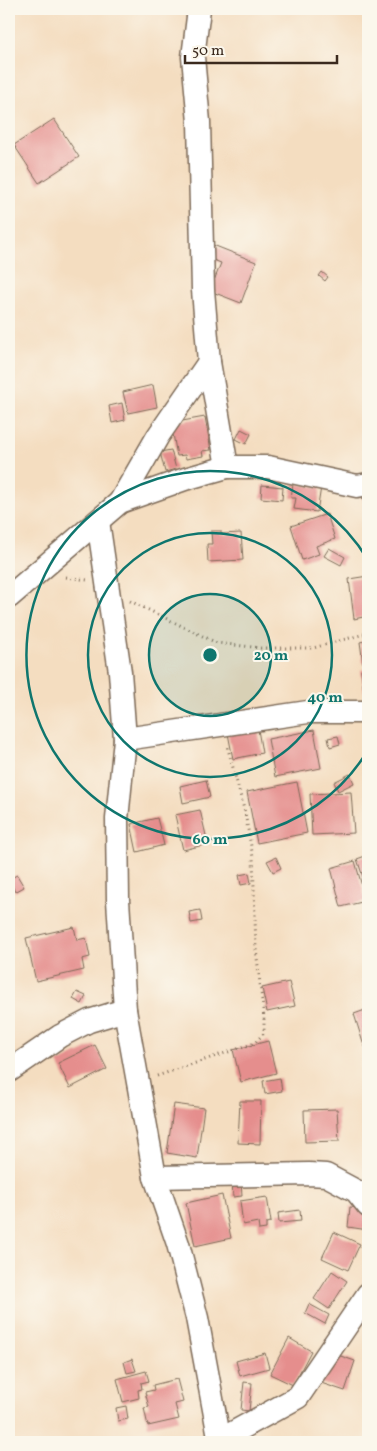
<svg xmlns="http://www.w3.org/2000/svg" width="377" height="1451" viewBox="0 0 377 1451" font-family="Vollkorn,serif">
  <rect width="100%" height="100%" fill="#fbf7ec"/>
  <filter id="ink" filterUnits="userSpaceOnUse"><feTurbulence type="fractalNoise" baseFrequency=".02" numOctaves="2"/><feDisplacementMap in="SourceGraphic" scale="10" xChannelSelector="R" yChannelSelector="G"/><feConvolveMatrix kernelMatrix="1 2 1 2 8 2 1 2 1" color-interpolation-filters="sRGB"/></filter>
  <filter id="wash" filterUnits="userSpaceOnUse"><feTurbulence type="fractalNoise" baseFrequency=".0096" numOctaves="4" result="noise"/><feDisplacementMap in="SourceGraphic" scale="20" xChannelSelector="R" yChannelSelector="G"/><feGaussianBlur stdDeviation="1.12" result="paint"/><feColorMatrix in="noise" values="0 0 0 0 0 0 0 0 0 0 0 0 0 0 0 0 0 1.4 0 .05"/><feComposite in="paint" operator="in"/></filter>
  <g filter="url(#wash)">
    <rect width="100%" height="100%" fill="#f4ddc0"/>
    <g id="blocks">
      <g fill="#e58e8d">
        <path d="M54,119L79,157L39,183L14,145Z"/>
        <path d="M213,245L256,262L241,303L210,291L221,263L208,258Z"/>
        <path d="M322,272L328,277L325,281L319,276Z"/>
        <path d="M153,385L157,407L128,413L123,392Z"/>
        <path d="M122,403L125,420L112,423L109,406Z"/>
        <path d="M205,417L211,450L202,451L203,456L186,459L185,455L177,456L171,423Z"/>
        <path d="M241,429L251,434L246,444L236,439Z"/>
        <path d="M171,450L176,469L165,472L160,452Z"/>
        <path d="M293,484L321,487L317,512L294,509L296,498H291Z"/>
        <path d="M262,485L283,487L282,500L261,498Z"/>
        <path d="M368,491V515L361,494Z"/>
        <path d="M327,514L335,539L316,546L319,554L302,560L291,526Z"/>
        <path d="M211,531H221V534L241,533L243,560L208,562L207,544H212Z"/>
        <path d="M329,548L345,557L341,565L324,556Z"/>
        <path d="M368,576V616L354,619L349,579Z"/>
        <path d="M368,640V663H363L360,642Z"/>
        <path d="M368,669V691L364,692L361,670Z"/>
        <path d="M255,712L262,753L233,759L225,718Z"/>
        <path d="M314,730L321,768L275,777L268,739Z"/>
        <path d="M338,736L340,744L330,747L328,738Z"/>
        <path d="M350,774L354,783L338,791L334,782Z"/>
        <path d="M206,780L210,797L183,803L180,786Z"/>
        <path d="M297,782L307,833L257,843L247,792Z"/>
        <path d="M351,792L354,833L312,835L310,794Z"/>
        <path d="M200,810L208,844L183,850L175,815Z"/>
        <path d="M157,818L164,845L137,852L131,824Z"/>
        <path d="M368,855V892L357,859Z"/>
        <path d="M276,857L281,868L273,872L267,861Z"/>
        <path d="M355,861L366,901L341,907L331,868Z"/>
        <path d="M249,873L251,883L241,885L239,875Z"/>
        <path d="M17,875L24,887L15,892L9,879Z"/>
        <path d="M200,910L202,921L191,923L189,912Z"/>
        <path d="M74,927L77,940L86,938L90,957L82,959L84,970L36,981L26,938Z"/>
        <path d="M289,982L295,1006L267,1012L262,988Z"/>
        <path d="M77,992L86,996L82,1004L73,999Z"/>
        <path d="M368,1009V1045L364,1046L354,1014Z"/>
        <path d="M268,1041L276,1073L241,1082L233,1050Z"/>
        <path d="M95,1045L107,1069L70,1088L58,1063Z"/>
        <path d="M280,1078L282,1091L265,1094L263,1081Z"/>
        <path d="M240,1101H261L260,1144L238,1143Z"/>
        <path d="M174,1104L204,1108L197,1158L167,1153Z"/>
        <path d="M337,1109L339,1141L305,1142L304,1110Z"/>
        <path d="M232,1181H241L242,1196L233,1197Z"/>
        <path d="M222,1195L231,1238L195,1246L186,1203Z"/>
        <path d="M267,1197L271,1222L266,1223V1229L259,1230L258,1222L243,1225L240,1201Z"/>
        <path d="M350,1207L368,1209V1230L348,1227Z"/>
        <path d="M300,1210L301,1221L279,1223L278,1213Z"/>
        <path d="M334,1232L360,1244L348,1270L322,1258Z"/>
        <path d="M332,1271L347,1281L329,1309L314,1299Z"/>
        <path d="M309,1304L329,1315L325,1324L305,1313Z"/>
        <path d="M289,1338L311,1351L293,1385L270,1374Z"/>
        <path d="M265,1353L269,1368L240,1376L236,1361Z"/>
        <path d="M332,1353L355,1361L345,1391L321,1383Z"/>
        <path d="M132,1359L136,1371L127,1373L124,1362Z"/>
        <path d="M146,1371L149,1381L141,1383L142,1389L138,1390L139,1398L123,1402L117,1379Z"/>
        <path d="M177,1379L183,1402L175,1404L179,1419L148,1426L144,1408L149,1407L145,1392L154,1390L153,1385Z"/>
        <path d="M244,1382L252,1383L249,1411L241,1410Z"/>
        <path d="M126,1406L128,1419L118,1421L116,1408Z"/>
      </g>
    </g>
  </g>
  <g filter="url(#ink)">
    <use href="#blocks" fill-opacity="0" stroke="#7c6957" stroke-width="1"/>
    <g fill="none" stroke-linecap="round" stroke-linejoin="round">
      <g stroke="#7c6957" stroke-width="25">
        <g id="minor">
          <path d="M199,9L193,57L199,122L203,290L209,362L227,467"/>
          <path d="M120,502L158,436L209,362"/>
          <path d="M98,521L120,672L125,739L117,819L118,900L125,1010L155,1177L178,1244L197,1318L220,1442"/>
          <path d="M9,597L120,502L185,479L227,467H268L357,486L368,484"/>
          <path d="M125,739L308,712H368"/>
          <path d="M9,1071L60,1036L89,1021L125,1010"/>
          <path d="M155,1177L309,1174L326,1175L356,1191L368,1206"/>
          <path d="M220,1440L298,1397L368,1294"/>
        </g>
      </g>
      <g stroke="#7c6957" stroke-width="3" stroke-dasharray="1 4" stroke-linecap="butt">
        <path d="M66,577L87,580"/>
        <path d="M130,601L217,643L261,648H313L368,633"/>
        <path d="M157,1076L255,1043L264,1033V1018L256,949L253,857L245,813L227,745"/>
      </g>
      <use href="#minor" stroke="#fff" stroke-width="22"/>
    </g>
  </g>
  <circle cx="210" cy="655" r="61" fill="#0f766e" fill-opacity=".12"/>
  <g fill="none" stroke="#0f766e" stroke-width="2.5">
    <circle cx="210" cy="655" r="61"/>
    <circle cx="210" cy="655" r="122"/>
    <path d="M368 750A184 184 0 1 1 368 560"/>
  </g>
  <circle cx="210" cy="655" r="8" fill="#0f766e" stroke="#fbf7ec" stroke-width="2.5"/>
  <g font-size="15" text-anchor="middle" font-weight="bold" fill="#0f766e" stroke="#fbf7ec" stroke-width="4" stroke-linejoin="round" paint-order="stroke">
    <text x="271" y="660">20 m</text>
    <text x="325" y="702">40 m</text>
    <text x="210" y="844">60 m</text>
  </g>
  <rect width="377" height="1451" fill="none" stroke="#fbf7ec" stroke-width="30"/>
  <path d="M185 55v8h152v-8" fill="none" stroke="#3b2a1e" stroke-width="2.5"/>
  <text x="192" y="55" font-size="15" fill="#3b2a1e" stroke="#fbf7ec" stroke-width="4" paint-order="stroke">50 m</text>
</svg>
